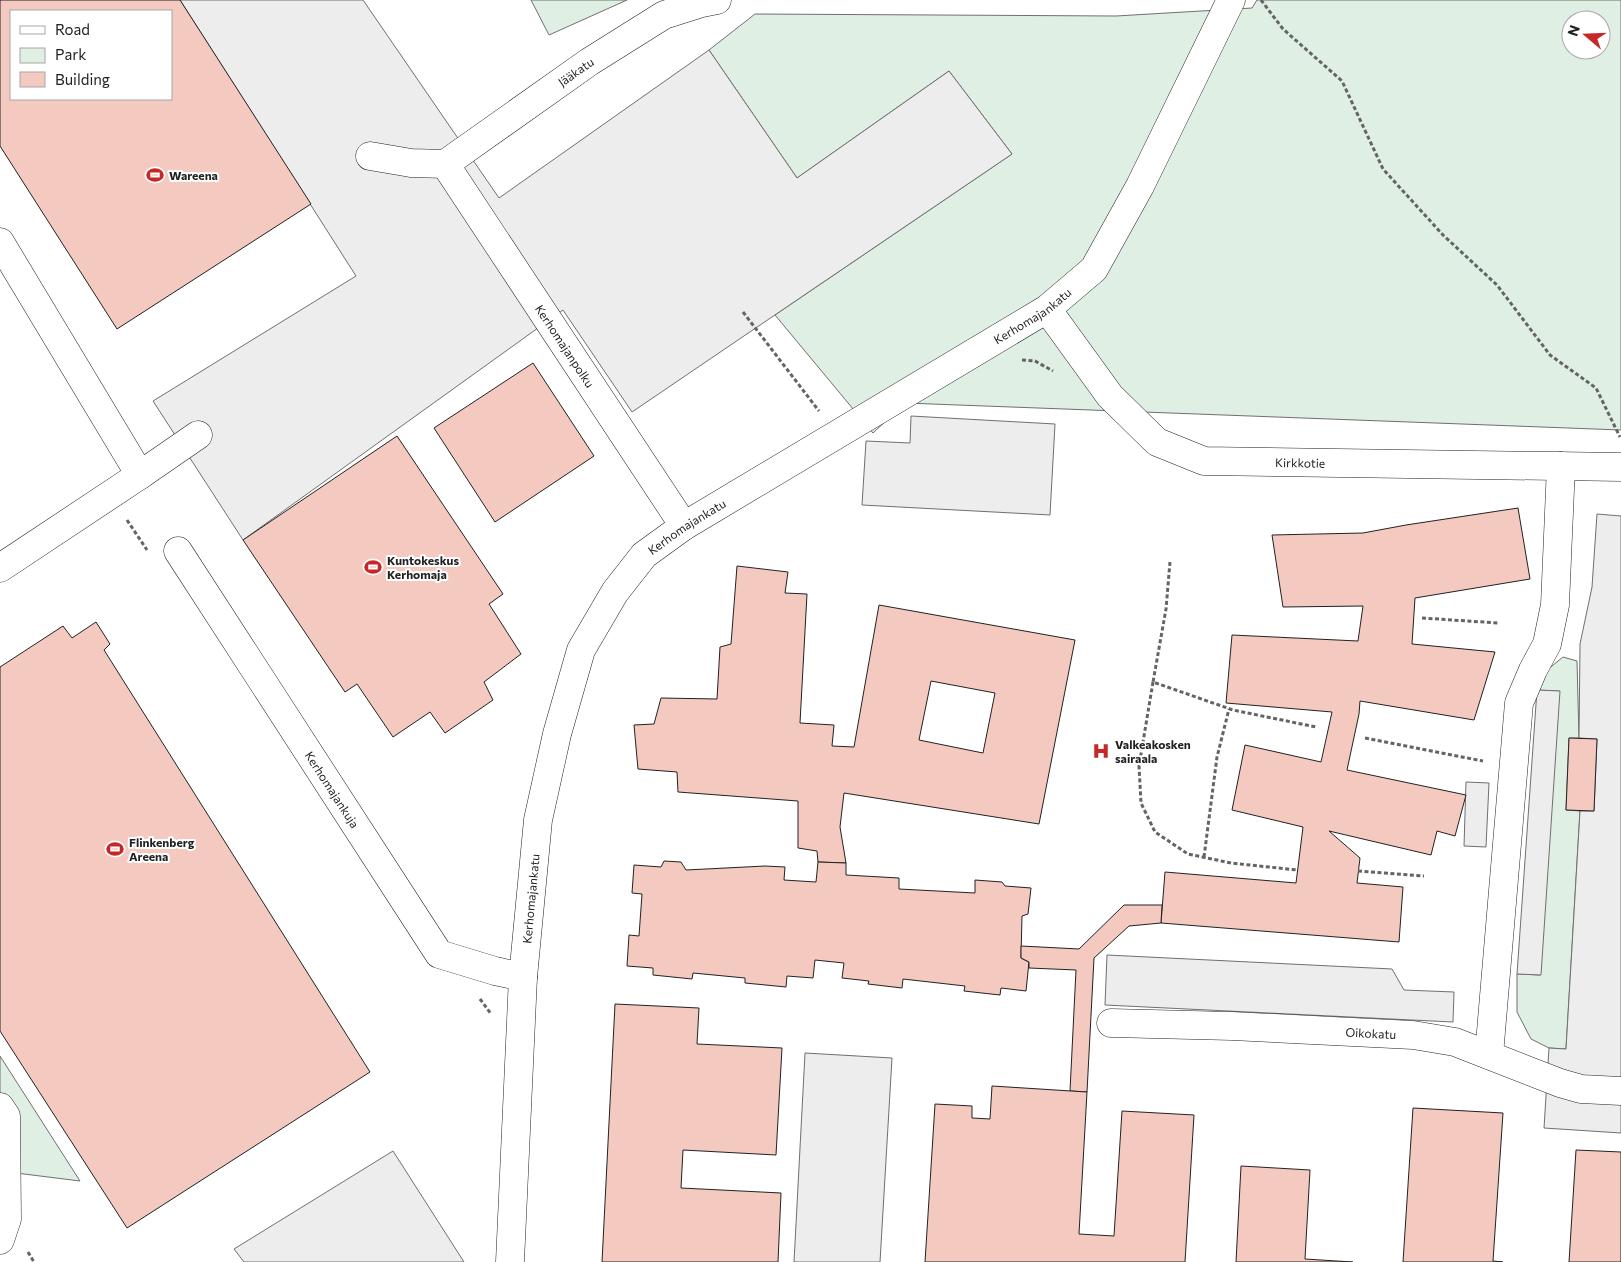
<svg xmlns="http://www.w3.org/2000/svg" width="1621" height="1262" viewBox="0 0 1621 1262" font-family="Commissioner,sans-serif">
  <rect width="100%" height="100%" fill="#fff"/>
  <g fill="#e0efe3" stroke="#6f6f6f" fill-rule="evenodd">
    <path d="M531,0H627L549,35Z"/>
    <path d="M1257,0H1621V430L905,403L873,433L775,315L1012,154L949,71L797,178L709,50L755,14L1116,16L1252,8ZM1571,20H1601V50H1571Z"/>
    <path d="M1563,657L1577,661L1579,738H1569L1566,810L1580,811L1566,1049L1549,1048L1531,1039L1517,1012V974L1540,975L1559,691L1537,690L1547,670Z"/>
    <path d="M0,1056L80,1181L0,1171Z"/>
  </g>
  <g fill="#ededed" stroke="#6f6f6f">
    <path d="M180,0H363L499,198L709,50L797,178L949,71L1012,154L632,412L563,310L243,540L153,401L356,276Z"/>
    <path d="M911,416L1055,424L1050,515L862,505L866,441L910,443Z"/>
    <path d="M1597,514L1621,516V1133L1544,1128L1549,1048L1566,1049L1580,811H1594L1597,739L1579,738L1580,644L1592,587Z"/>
    <path d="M1537,690L1560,691L1541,975L1517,974Z"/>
    <path d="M1466,782L1489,783L1486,847L1464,846Z"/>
    <path d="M1107,955L1392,969L1404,990L1454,992L1453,1022L1105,1005Z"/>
    <path d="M805,1053L892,1058L880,1262H794Z"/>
    <path d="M393,1151L464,1262H244L234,1249Z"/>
  </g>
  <g fill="#f3c9c0" stroke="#222" fill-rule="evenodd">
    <path d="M0,0H180L311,204L117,329L0,146ZM11,11H171V99H11Z"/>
    <path d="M533,363L594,456L495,522L434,428Z"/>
    <path d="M397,436L503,594L489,604L521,654L484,682L493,700L445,733L430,712L393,737L357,684L345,692L243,540Z"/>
    <path d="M1518,508L1530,579L1415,598L1412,644L1495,652L1474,720L1360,701L1359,714L1347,770L1466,795L1455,836L1437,831L1431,855L1329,831L1360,858L1357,883L1403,887L1399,942L1161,923L1165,872L1296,883L1303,827L1232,810L1245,745L1321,762L1332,712L1226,703L1232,635L1358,641L1363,606L1283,607L1272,535L1363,533L1406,525Z"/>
    <path d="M737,566L788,572L785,593L807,594L800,723L834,725L832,746L854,747L879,605L1075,640L1039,824L844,793L840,827L846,863L818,862L817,851L798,848V801L678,792L677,772L638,769L634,725L654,724L661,698L717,699L720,647L731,644ZM931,681L995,693L983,753L919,740Z"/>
    <path d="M96,622L110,644L104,650L370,1072L127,1228L0,1031V667L63,626L72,638Z"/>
    <path d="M1569,738L1597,739L1594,811L1566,810Z"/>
    <path d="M664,861L681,862L686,870L765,866L785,867L784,880L816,882L818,862L846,863V875L899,878V889L975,893V880L1002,882L1005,886L1031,888L1028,914L1022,916L1021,958L1029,962L1026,991L1001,988L1000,995L964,991L965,986L903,979L902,988L868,984L869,981L842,978L844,963L815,960L813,978L787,976L786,987L745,983V978L693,973L692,979L653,975V968L627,966L629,935L639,936L642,894L632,893L634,865L661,867Z"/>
    <path d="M1124,905H1162L1161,923L1129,926L1094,958L1087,1092L1070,1091L1076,970L1029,968V962L1021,958V946L1079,949Z"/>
    <path d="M615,1004L699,1008L697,1044L782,1048L776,1155L683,1150L681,1188L781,1193L778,1262H602Z"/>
    <path d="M992,1086L1087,1092L1079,1234L1114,1236L1122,1111L1194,1115L1185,1262H925L935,1104L972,1106V1118L990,1119Z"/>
    <path d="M1413,1108L1503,1113L1493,1261L1503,1262H1403Z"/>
    <path d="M1576,1150L1621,1152V1262H1569Z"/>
    <path d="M1241,1166L1310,1170L1305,1259L1353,1262H1236Z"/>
  </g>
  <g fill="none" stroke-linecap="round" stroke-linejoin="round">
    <g stroke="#222" stroke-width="29">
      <g id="minor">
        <path d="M370,156L411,163L445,164"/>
        <path id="s1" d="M445,164L684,526"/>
        <path id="s2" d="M445,164L589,62L664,15L702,3L717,0"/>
        <path d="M0,242L140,475L198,435"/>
        <path id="s3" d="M1047,309L1110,396L1157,442L1204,461L1621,467"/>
        <path id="s4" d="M178,551L439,954L495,971L523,977"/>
        <path d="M0,568L140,475"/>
        <path id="s5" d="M1111,1023L1232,1026L1413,1035L1455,1042L1560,1083L1581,1089L1621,1091"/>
        <path d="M1489,1055L1519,703L1533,670L1547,644L1555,605L1561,466"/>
        <path d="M0,1107L6,1116L7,1219L0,1240"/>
        <path id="s6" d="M510,1262L523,977L538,820L557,734L581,650L615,592L644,555L684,526L1047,309L1094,269L1140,186L1231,0"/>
      </g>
    </g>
    <g stroke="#646464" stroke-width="3" stroke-dasharray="4 2.5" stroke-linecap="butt">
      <path d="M1261,0L1283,29L1342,81L1383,169L1443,235L1497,285L1550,355L1596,388L1620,437"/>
      <path d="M743,312L819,411"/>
      <path d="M1022,360L1035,361L1053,371"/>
      <path d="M127,520L147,550"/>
      <path d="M1170,562L1166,609L1153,682L1233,710L1316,727"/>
      <path d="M1422,618L1498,623"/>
      <path d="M1153,682L1139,766L1141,803L1155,832L1188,854L1231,863L1297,870"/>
      <path d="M1365,738L1483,761"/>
      <path d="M1204,857L1217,757L1229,709"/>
      <path d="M1358,871L1424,876"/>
      <path d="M480,999L491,1014"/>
      <path d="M28,1252L34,1262"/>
    </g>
    <use href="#minor" stroke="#fff" stroke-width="28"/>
  </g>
  <defs>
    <g id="stadium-bare" transform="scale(1.35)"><path d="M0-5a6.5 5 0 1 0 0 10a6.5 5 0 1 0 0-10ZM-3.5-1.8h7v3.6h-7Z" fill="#c62828" stroke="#fff" stroke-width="2.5" paint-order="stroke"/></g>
    <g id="hospital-bare" transform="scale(1.35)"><path d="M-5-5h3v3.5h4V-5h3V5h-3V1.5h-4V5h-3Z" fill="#c62828" stroke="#fff" stroke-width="2.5" paint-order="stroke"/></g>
  </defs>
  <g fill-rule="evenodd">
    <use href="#stadium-bare" x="155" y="175"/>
    <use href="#stadium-bare" x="373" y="567"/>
    <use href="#hospital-bare" x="1101" y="751"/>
    <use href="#stadium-bare" x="115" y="849"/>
  </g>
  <g text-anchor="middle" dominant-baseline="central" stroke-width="4" stroke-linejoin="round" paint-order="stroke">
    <g font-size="12" fill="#222" stroke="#fff">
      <text stroke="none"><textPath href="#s2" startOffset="160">Jääkatu</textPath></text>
      <text stroke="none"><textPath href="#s6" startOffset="1189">Kerhomajankatu</textPath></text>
      <text stroke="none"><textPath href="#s1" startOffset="218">Kerhomajanpolku</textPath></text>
      <text stroke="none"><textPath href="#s3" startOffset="320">Kirkkotie</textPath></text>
      <text stroke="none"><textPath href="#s6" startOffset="784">Kerhomajankatu</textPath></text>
      <text stroke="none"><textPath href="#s4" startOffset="284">Kerhomajankuja</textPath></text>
      <text stroke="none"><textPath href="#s6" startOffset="364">Kerhomajankatu</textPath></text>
      <text stroke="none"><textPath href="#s5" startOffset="260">Oikokatu</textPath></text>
    </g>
    <g font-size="12" font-weight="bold" fill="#222" stroke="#fff" text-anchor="start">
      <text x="169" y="175">Wareena</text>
      <text x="387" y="560">Kuntokeskus<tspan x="387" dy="14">Kerhomaja</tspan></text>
      <text x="1115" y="744">Valkeakosken<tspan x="1115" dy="14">sairaala</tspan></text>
      <text x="129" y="842">Flinkenberg<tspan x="129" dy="14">Areena</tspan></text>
    </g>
  </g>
  <rect x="10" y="10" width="162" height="90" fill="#ffffff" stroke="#a7a7a7"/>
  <rect x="20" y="26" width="25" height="8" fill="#ffffff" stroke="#a7a7a7"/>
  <text x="55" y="35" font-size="15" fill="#222222">Road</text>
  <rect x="20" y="48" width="25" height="15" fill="#e0efe3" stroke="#a7a7a7"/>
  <text x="55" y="60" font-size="15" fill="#222222">Park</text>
  <rect x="20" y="72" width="25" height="15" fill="#f3c9c0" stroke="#a7a7a7"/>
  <text x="55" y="85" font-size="15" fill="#222222">Building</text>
  <g transform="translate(1586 35) rotate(289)"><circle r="24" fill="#ffffff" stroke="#a7a7a7"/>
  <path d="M0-4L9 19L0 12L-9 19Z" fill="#c62828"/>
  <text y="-8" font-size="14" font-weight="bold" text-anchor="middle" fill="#222222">N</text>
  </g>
</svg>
